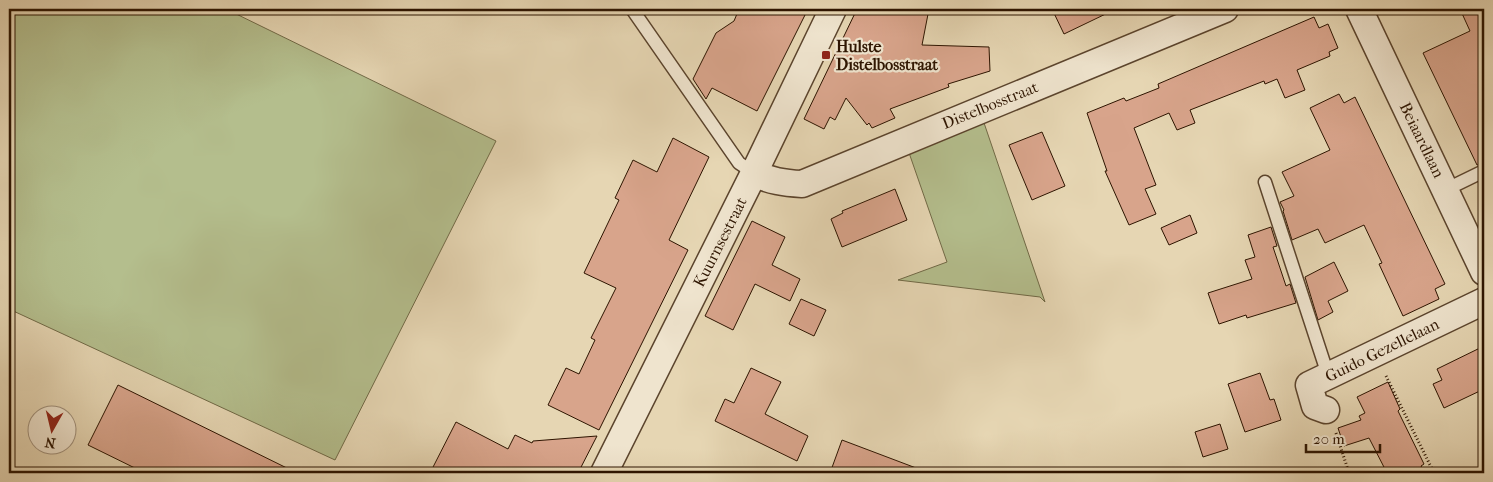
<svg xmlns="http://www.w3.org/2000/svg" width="1493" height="482" viewBox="0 0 1493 482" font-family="'IM FELL French Canon',serif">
  <rect width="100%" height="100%" fill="#e6d6b3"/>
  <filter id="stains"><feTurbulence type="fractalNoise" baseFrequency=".004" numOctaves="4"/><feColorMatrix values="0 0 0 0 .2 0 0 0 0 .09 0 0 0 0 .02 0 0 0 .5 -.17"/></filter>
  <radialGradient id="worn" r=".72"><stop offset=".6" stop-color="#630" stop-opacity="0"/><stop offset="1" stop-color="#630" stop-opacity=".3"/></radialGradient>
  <g fill="#b4be8d" stroke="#706946">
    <path d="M9,9H226L496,141L335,460L9,309Z"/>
    <path d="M982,117L1045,302L1040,297L898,280L947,262L907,147Z"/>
  </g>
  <g fill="#d8a48b" stroke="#2d1400">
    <path d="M739,9H808L757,111L712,88L706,99L693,79L716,33L734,21Z"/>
    <path d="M857,9H929L922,45L989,47L990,71L948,84L949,87L890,109L895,118L872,128L869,123L867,125L846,98L835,120L830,117L824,129L804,119Z"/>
    <path d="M1052,9H1116L1064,34Z"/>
    <path d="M1460,9H1484V163L1477,165L1423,53L1470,31Z"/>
    <path d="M1314,17L1319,28L1328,24L1338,48L1329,52L1330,56L1297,70L1305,90L1285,98L1277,79L1265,84L1264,81L1190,110L1195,123L1177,130L1169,113L1134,128L1156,185L1145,189L1156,214L1129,225L1105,171H1107L1087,113L1124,98L1126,101L1159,88L1158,84Z"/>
    <path d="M1339,94L1344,103L1355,97L1445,284L1435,289L1439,299L1403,316L1379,264L1382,263L1364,225L1325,243L1318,229L1292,240L1283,211L1284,210L1280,202L1294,196L1282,172L1330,150L1310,108Z"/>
    <path d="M1042,132L1065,186L1032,200L1009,145Z"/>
    <path d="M673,138L709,157L669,240L688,250L599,430L548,405L566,368L579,374L595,340L591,338L616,288L584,273L619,200L615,198L633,160L657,172Z"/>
    <path d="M895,189L907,220L842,247L831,219L843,213L842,211Z"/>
    <path d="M1190,215L1197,233L1169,245L1161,228Z"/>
    <path d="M752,221L785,237L772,265L800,279L790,301L755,284L733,330L705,316Z"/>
    <path d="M1271,227L1277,246L1273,247L1286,286L1290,284L1296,303L1247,318L1246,315L1219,324L1208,293L1252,279L1245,260L1255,257L1248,235Z"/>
    <path d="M1334,262L1348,291L1328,301L1333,312L1318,320L1305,277Z"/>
    <path d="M801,299L826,310L814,336L789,324Z"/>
    <path d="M1484,346V389L1444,408L1433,384L1442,380L1437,369Z"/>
    <path d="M751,368L781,382L765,414L808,436L797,461L715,421L725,399L734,403Z"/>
    <path d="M1260,373L1270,400L1274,399L1281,420L1245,432L1228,384Z"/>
    <path d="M1388,382L1400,409L1398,411L1424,464L1421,466L1425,473H1387L1369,438L1344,446L1338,428L1361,420L1359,416L1365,413L1357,397Z"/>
    <path d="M118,385L297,473H145L88,445Z"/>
    <path d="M456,422L508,449L515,435L532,443L533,441L597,436L578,473H430Z"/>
    <path d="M1220,424L1228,449L1203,457L1195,432Z"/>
    <path d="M842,440L924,471V473H830Z"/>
  </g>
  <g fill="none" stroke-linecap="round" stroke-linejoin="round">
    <g stroke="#5b442d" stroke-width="15">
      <g id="lane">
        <path d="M632,9L739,163L754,173"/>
        <path d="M1265,182L1328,375"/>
        <path d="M1445,190L1484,171"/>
      </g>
    </g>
    <g stroke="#5b442d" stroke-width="29">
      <g id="street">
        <path d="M1359,9L1484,272"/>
        <path d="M754,173C770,181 784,183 802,184L1225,9"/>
        <path d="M1326,410L1315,406L1309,385L1484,301"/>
        <path d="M604,473L754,173L833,9"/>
      </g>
    </g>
    <g stroke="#2d1400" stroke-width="3" stroke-dasharray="1 2.5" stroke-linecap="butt">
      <path d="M1386,376L1434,473"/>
      <path d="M1336,433L1349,473"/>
    </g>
    <use href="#lane" stroke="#efe4ce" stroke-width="12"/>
    <use href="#street" stroke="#efe4ce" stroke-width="26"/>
  </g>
  <rect fill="#8f2418" stroke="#efe4ce" stroke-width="2" x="821" y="50" width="10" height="10" rx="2.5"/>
  <g text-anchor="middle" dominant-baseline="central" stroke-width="4.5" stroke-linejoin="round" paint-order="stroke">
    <g font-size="16" font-weight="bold" fill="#2d1400" stroke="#efe4ce" text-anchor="start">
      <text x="836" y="46">Hulste<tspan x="836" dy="18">Distelbosstraat</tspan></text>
    </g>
    <g font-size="16" fill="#2d1400" stroke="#efe4ce">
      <text transform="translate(990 105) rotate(-22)">Distelbosstraat</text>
      <text transform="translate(1422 140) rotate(64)">Beiaardlaan</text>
      <text transform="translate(720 242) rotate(-63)">Kuurnsestraat</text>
      <text transform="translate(1382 350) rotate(-26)">Guido Gezellelaan</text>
    </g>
  </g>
  <rect width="1493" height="482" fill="none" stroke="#e6d6b3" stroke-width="30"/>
  <rect x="10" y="10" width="1473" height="462" fill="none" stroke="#2d1400" stroke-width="2.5"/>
  <rect x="15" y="15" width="1463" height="452" fill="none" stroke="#2d1400"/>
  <g transform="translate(52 430) rotate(188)"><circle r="24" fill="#efe4ce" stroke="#a1917c"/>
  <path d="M0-4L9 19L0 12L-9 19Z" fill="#8f2418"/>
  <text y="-8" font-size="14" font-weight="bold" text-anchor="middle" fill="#2d1400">N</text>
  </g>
  <path d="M1306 444v8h74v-8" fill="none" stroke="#2d1400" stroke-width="2.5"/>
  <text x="1313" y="444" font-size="15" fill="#2d1400" stroke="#efe4ce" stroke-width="4" paint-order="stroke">20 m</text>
  <rect width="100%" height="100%" filter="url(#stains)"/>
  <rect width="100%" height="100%" fill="url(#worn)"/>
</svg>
